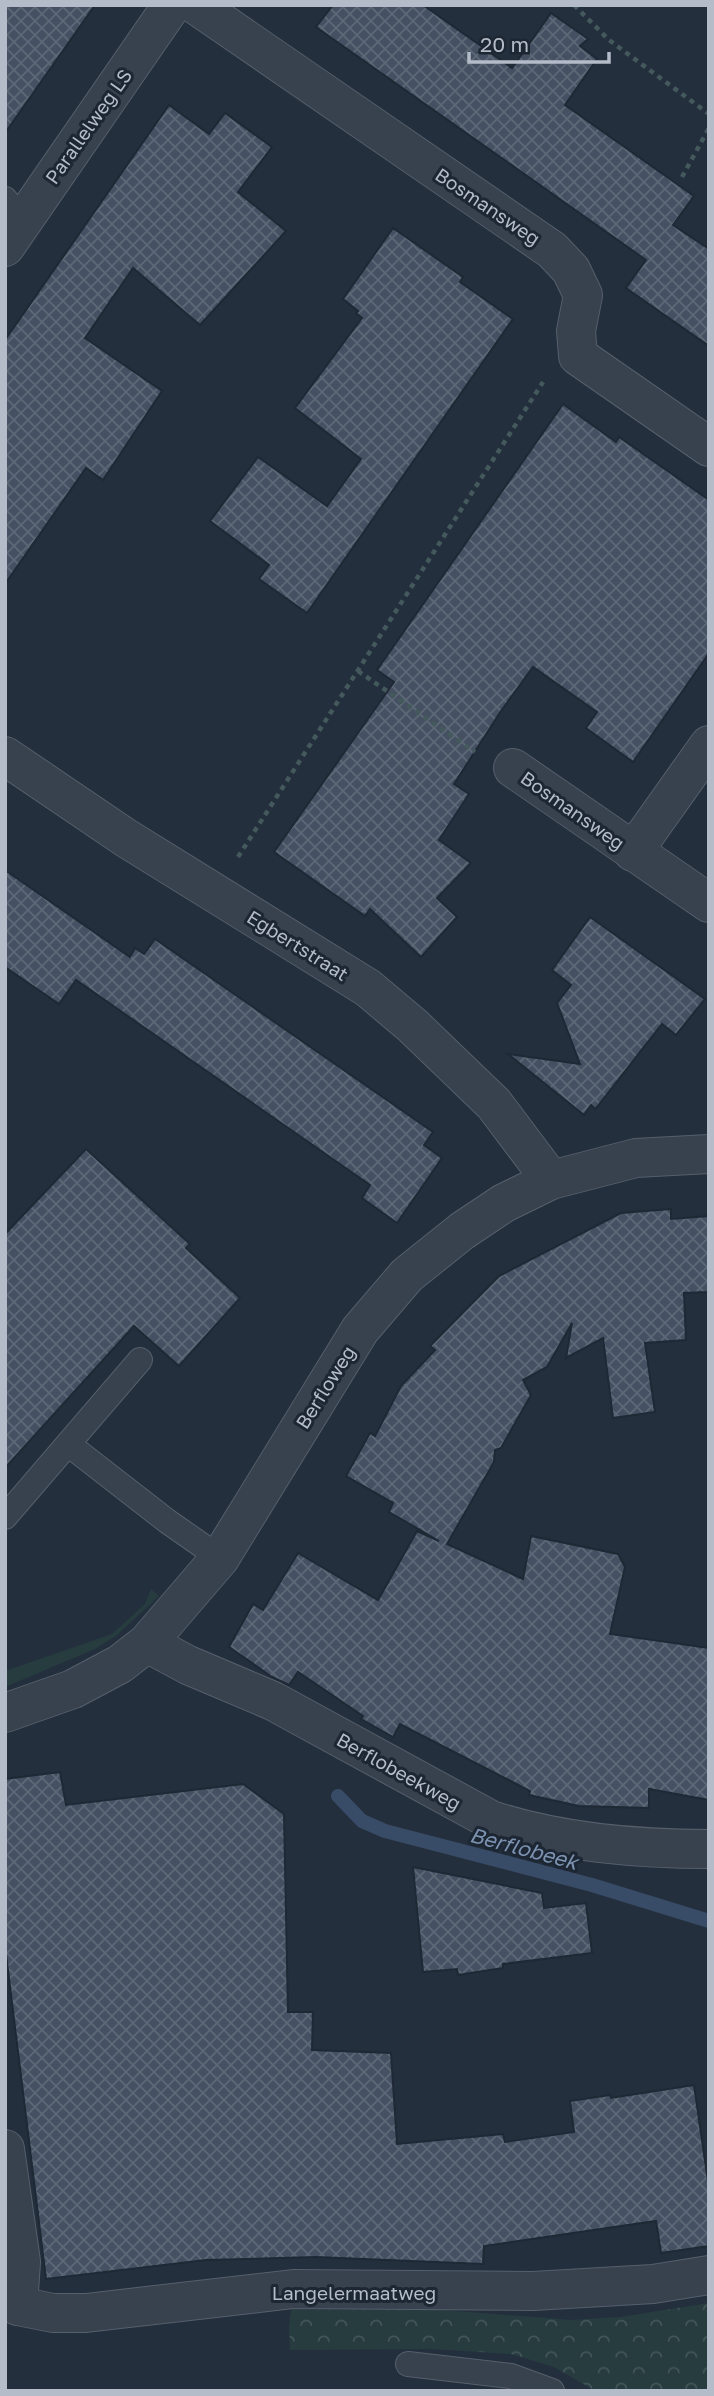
<svg xmlns="http://www.w3.org/2000/svg" width="714" height="2396" viewBox="0 0 714 2396" font-family="'Golos Text',sans-serif">
  <defs>
    <pattern id="forest-crowns" width="20" height="18" patternUnits="userSpaceOnUse" patternTransform="scale(1.75)"><rect width="20" height="18" fill="#263c3f"/><path d="M2 6a3 3 0 1 1 6 0M12 15a3 3 0 1 1 6 0" fill="none" stroke="#435659"/></pattern>
    <pattern id="building-cross-hatch" width="8" height="8" patternUnits="userSpaceOnUse" patternTransform="scale(1.75)"><rect width="8" height="8" fill="#455162"/><path d="M0 0l8 8M0 8l8-8" fill="none" stroke="#5d6877"/></pattern>
  </defs>
  <rect width="100%" height="100%" fill="#242f3e"/>
  <path fill="#263c3f" d="M151,1589L159,1596L116,1636L95,1649L5,1687V1671L112,1634L145,1604Z"/>
  <path fill="url(#forest-crowns)" d="M709,2303V2391H595L554,2367L511,2354L433,2349L290,2350L289,2327L291,2310L429,2309L571,2320L620,2317Z"/>
  <g fill="none" stroke-linecap="round" stroke-linejoin="round">
    <path stroke="#394c67" stroke-width="14" d="M338,1796L362,1821L385,1831L592,1885L709,1921"/>
  </g>
  <g fill="url(#building-cross-hatch)" stroke="#1f2835" stroke-width="2">
    <path d="M5,5H95L5,133Z"/>
    <path d="M333,5H423L512,68L551,13L588,39L580,46L597,59L565,105L694,196L673,225L709,249V346L626,288L646,260L316,27Z"/>
    <path d="M169,105L209,134L225,113L272,147L238,192L286,231L200,325L133,268L85,338L162,391L103,480L86,468L5,584V340Z"/>
    <path d="M393,228L463,277L460,282L513,319L307,613L259,579L269,565L210,521L258,457L327,506L361,459L295,408L362,318L356,313L358,311L343,299Z"/>
    <path d="M563,404L616,442L619,437L709,500V653L633,762L586,728L597,712L533,667L501,711L454,784L469,794L439,840L471,863L437,898L457,917L421,957L370,909L365,916L274,852L394,682L377,670Z"/>
    <path d="M5,870L130,957L135,948L144,954L155,939L433,1132L424,1145L442,1158L397,1223L362,1198L370,1185L76,980L59,1004L5,967Z"/>
    <path d="M590,917L705,999L676,1035L662,1024L597,1107L595,1109L591,1105L584,1115L508,1054L580,1064L557,1003L571,985L552,970Z"/>
    <path d="M86,1149L190,1244L186,1248L240,1298L179,1366L134,1326L5,1468V1234Z"/>
    <path d="M671,1209V1219L709,1216V1292L684,1293L686,1340L645,1343L655,1412L613,1418L603,1338L566,1358L572,1323L547,1367L523,1380L531,1395L501,1448L495,1450L494,1462L447,1544L523,1579L531,1536L618,1554L625,1567L610,1634L709,1648V1800L649,1789V1808L579,1806L529,1795L530,1791L400,1724L393,1737L361,1719L363,1716L298,1672L289,1685L272,1677L229,1647L253,1604L263,1610L298,1553L378,1600L417,1531L439,1541L389,1512L393,1503L346,1476L370,1433L375,1436L401,1386L435,1350L430,1346L499,1276L621,1213Z"/>
    <path d="M60,1772L66,1805L243,1784L284,1814L288,2012H313L312,2050L391,2053L397,2144L503,2134L505,2142L574,2132L570,2101L610,2095L611,2098L694,2085L709,2188V2246L661,2253L656,2221L484,2246L483,2264L316,2257L206,2260L46,2279L5,1946V1779Z"/>
    <path d="M413,1867L542,1893L544,1908L586,1903L592,1953L503,1964V1968L458,1975L457,1969L423,1972Z"/>
  </g>
  <g fill="none" stroke-linecap="round" stroke-linejoin="round">
    <g stroke="#565f6c" stroke-width="26">
      <g id="lane">
        <path d="M5,199L23,221"/>
        <path d="M68,1444L167,1521L220,1558"/>
        <path d="M5,1517L140,1360"/>
        <path d="M408,2364L511,2376L552,2391"/>
      </g>
    </g>
    <g stroke="#565f6c" stroke-width="40">
      <g id="street">
        <path d="M196,5L552,250L571,270L583,295L576,331L578,356L709,447"/>
        <path d="M5,247L172,5"/>
        <path d="M5,756L126,838L368,988L413,1026L494,1104L551,1180"/>
        <path d="M513,768L709,903"/>
        <path d="M633,852L709,745"/>
        <path d="M147,1643L188,1665L273,1701L491,1820C561,1843 636,1849 709,1849"/>
        <path d="M5,1713L73,1689L120,1664L147,1643L220,1558L360,1330L407,1275L462,1231L504,1203L551,1180L636,1158L709,1154"/>
        <path d="M5,2149L21,2262L18,2306"/>
        <path d="M18,2306L53,2313H86L293,2289L533,2291L653,2284L709,2275"/>
      </g>
    </g>
    <g stroke="#44595c" stroke-width="4.5" stroke-dasharray="5 5" stroke-linecap="butt">
      <path d="M574,5L609,40L709,114"/>
      <path d="M682,177L709,128"/>
      <path d="M358,671L475,752"/>
      <path d="M238,857L543,382"/>
    </g>
    <use href="#lane" stroke="#38414e" stroke-width="24"/>
    <use href="#street" stroke="#38414e" stroke-width="38"/>
  </g>
  <g text-anchor="middle" dominant-baseline="central" stroke-width="6" stroke-linejoin="round" paint-order="stroke">
    <g font-size="19" fill="#b4bcc9" stroke="#1d2633">
      <text transform="translate(88 126) rotate(-55)">Parallelweg LS</text>
      <text transform="translate(488 206) rotate(34)">Bosmansweg</text>
      <text transform="translate(573 810) rotate(35)">Bosmansweg</text>
      <text transform="translate(298 945) rotate(32)">Egbertstraat</text>
      <text transform="translate(325 1387) rotate(-58)">Berfloweg</text>
      <text transform="translate(399 1771) rotate(29)">Berflobeekweg</text>
      <text x="354" y="2292">Langelermaatweg</text>
    </g>
    <g font-size="21" font-style="italic" fill="#7c92b1" stroke="#1d2633">
      <text transform="translate(524 1848) rotate(15)">Berflobeek</text>
    </g>
  </g>
  <rect width="714" height="2396" fill="none" stroke="#b4bcc9" stroke-width="14"/>
  <path d="M469 52v10h140v-10" fill="none" stroke="#b4bcc9" stroke-width="3.5"/>
  <text x="480" y="52" font-size="21" fill="#b4bcc9" stroke="#1d2633" stroke-width="5" paint-order="stroke">20 m</text>
</svg>
